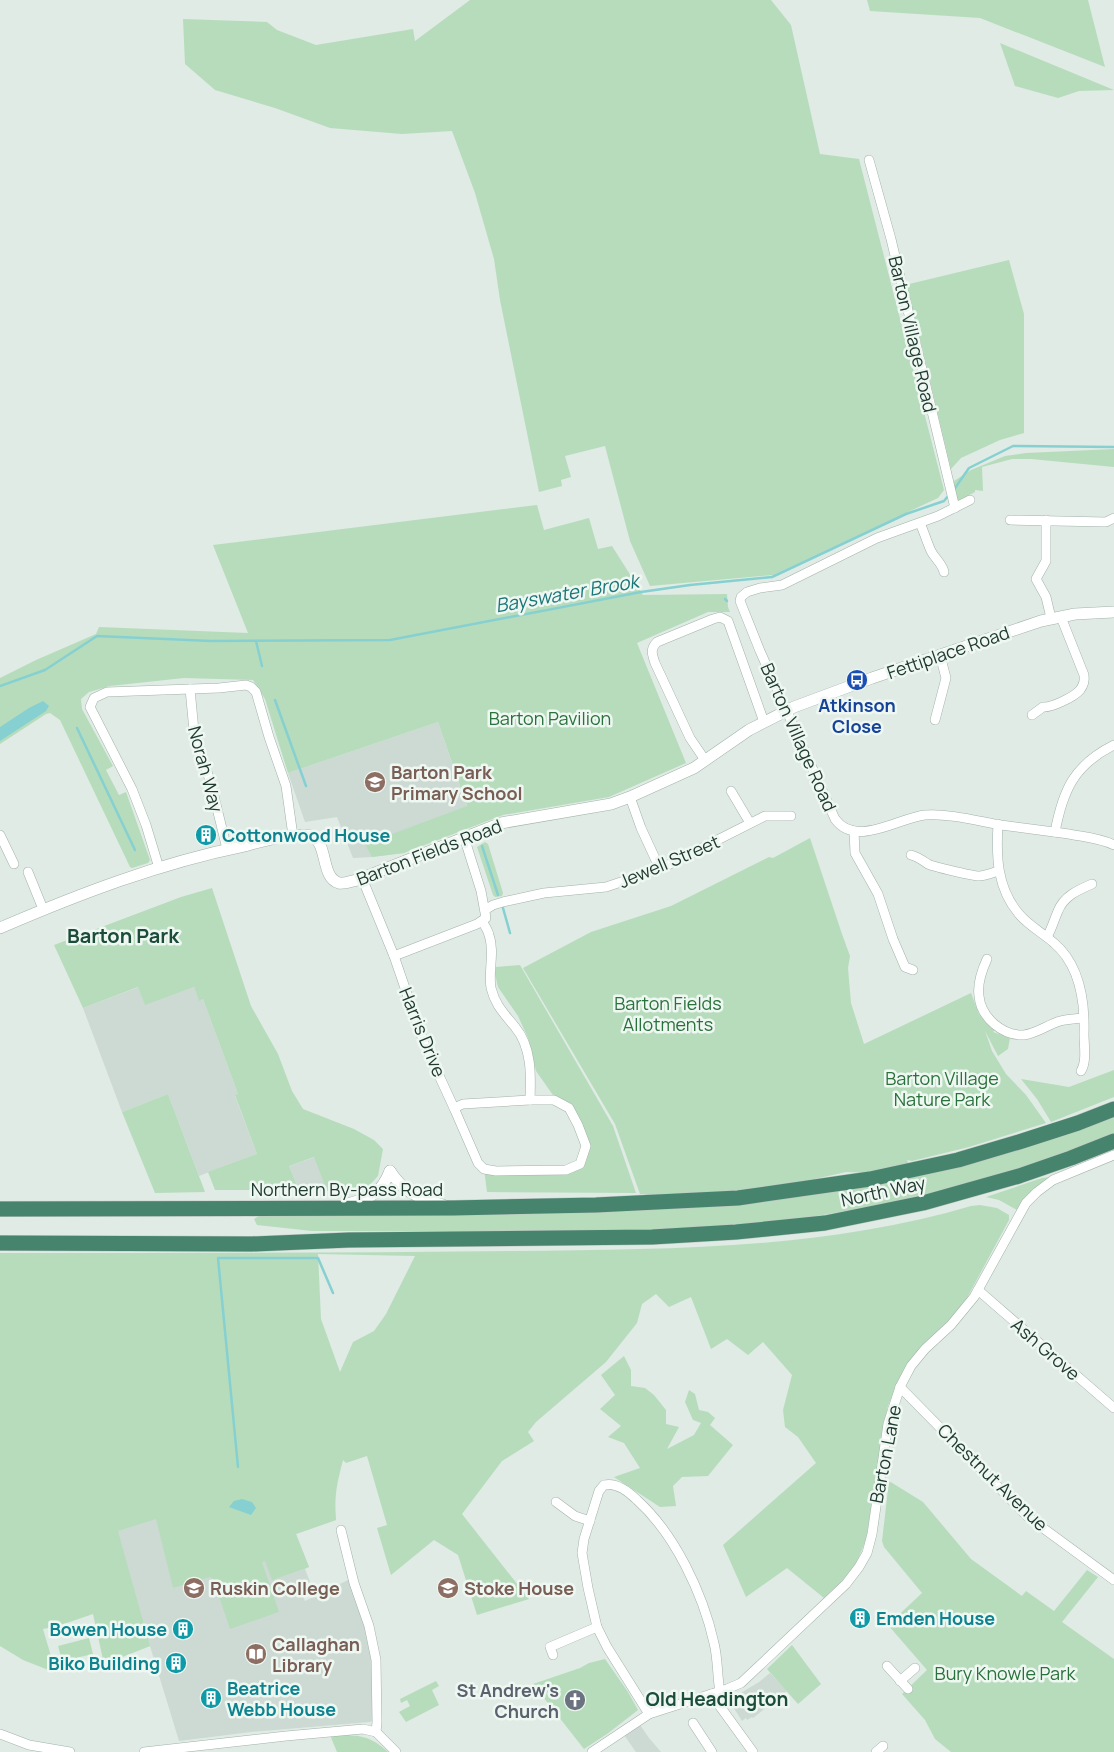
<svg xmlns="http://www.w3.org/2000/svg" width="1114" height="1752" viewBox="0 0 1114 1752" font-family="Manrope,sans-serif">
  <rect width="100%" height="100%" fill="#dfebe4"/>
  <g fill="#cddad3">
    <path d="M438,722L467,807L404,853L372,857L353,858L337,817L305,822L288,773Z"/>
    <path d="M139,987L145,1004L194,987L199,1000L203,999L238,1094L235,1096L257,1154L199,1176L168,1094L122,1112L83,1008Z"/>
    <path d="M315,1157L327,1191L299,1190L289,1166Z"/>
    <path d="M343,1459L336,1484L334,1500L336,1520L296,1534L309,1567L305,1569L310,1582L298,1586L305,1601L350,1579L366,1626L372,1661L375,1720L370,1722L251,1732L179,1741L150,1646L104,1664L118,1530Z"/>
    <path d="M770,1673L787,1691L753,1718L752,1717L747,1720L746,1718L742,1721L733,1707L734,1697L759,1682Z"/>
    <path d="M640,1725L649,1738L661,1752H636L624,1735Z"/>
  </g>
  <g fill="#b7dcbc" fill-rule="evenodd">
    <path d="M470,0H771L791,25L820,154L859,159L944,490L938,498L773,575L650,586L630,541L605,446L565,456L571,477L561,480L562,486L539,492L500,300L494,259L475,193L452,131L402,134L330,128L275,108L215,90L185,64L183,19L267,22L277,30L316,45L413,29L415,41Z"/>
    <path d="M867,0H1088L1105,67L980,18L870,11Z"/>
    <path d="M1000,43L1114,90L1079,91L1058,98L1015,86Z"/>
    <path d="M1009,260L1024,314V433L1000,440L961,458L951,469L922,347L905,285Z"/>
    <path d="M1114,449V467L1031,459H1012L982,467L983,491L975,490V492L957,502L951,483L971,470L1005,456L1026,453Z"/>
    <path d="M537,505L544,530L589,518L598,549L612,546L643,595L727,594L728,607L730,612H708L637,643L686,763L609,797L503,815L404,853L372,857L365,844L467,806L438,722L288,773L265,699L253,680L184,678L110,686L89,692L81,699L82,709L113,766L106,770L119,795L126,792L150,860L148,863L132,868L130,867L60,720L50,713L46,714L0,744V678L36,660L96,634L99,627L248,633L213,545Z"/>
    <path d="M810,838L842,934L850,956L848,968L851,1003L864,1044L971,993L980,1017L979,1011H980L995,1030L993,1032L1010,1038L1008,1049L998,1056L985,1031L992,1051L1006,1074L1026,1095L1046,1123L969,1147L912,1161L907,1160L910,1167L878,1173L846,1172L775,1188L646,1197L645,1194H640L615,1124L523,968L591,932L671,906L769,857L773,858Z"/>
    <path d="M485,842L488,844L503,893L502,896L495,897L493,895L477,847Z"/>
    <path d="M212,888L251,1006L278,1054L292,1091L303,1109L354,1129L374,1140L383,1149L378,1176L366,1189L327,1191L314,1157L289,1166L299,1190H215L208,1172L257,1154L235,1095L238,1094L203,999L199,1001L194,987L145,1005L138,987L83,1008L54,945L181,897Z"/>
    <path d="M520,965L613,1126L636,1193L487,1192L484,1169L566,1170L580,1164L586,1147L578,1125L555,1098L536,1071L528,1038L518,1016L498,987L495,974L496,967Z"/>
    <path d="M1114,1070V1097L1051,1122L1037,1099L1021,1079L1069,1087Z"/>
    <path d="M168,1094L205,1192L155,1193L122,1112Z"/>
    <path d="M1114,1115V1134L1043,1161L940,1191L880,1205L817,1216L762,1223L636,1231H312L257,1225L254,1219L259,1216L785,1196Z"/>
    <path d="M1052,1177L1026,1197L1017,1210L999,1200L986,1197L1042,1178Z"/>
    <path d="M980,1205L997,1208L1009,1215V1220L967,1298L954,1315L922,1347L898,1382L888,1406L883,1432L866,1540L855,1566L847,1576L824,1598L787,1568L746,1597L723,1545L816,1463L798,1437L785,1427L783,1410L792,1375L763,1342L748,1355L727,1339L711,1349L691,1297L669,1307L656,1294L642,1304L637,1323L606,1362L536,1422L528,1432L534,1441L502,1461L462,1514L529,1599L477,1615L458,1555L434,1540L391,1575L377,1528L387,1525L367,1456L346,1463L343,1460C337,1483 334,1496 336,1520L296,1534L309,1567L272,1580L265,1561L262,1562L279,1612L230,1629L213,1579L210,1577L173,1588L156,1519L118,1531L150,1646L104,1664L93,1614L58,1626L43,1629L56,1673L23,1660L0,1646V1253C172,1253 343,1253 514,1251C668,1249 822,1250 971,1206ZM318,1254L415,1256L386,1314L374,1331L353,1342L340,1372L321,1319Z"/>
    <path d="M624,1356L631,1370V1386L645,1388L654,1395L666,1410V1424L679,1427L667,1449L694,1435L701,1423L693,1420L685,1402L689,1390L695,1394L699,1410L708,1412L715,1418L710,1425L733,1445L708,1476L682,1477L673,1486L676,1506L660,1507L614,1477L640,1468L624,1443L608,1437L621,1426L600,1409L615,1395L601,1375Z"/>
    <path d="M889,1481L923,1502L971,1559L1022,1596L1026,1591L1054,1611L1087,1570L1098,1577L1062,1622L1114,1659V1752H951L935,1739L925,1720L902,1694L927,1670L888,1625L922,1593L884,1547L882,1541Z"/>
    <path d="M89,1638L93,1654L62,1661L58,1646Z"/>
    <path d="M792,1645L821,1684L798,1704L767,1669Z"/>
    <path d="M605,1659L628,1692L638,1710L607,1734L584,1749L533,1684L580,1668L589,1663Z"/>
    <path d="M436,1681L439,1686L432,1690L439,1705L406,1722L399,1712L410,1706L407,1700L401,1703L400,1699Z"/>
    <path d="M330,1735C356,1735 369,1734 388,1752H337Z"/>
  </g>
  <g fill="#86d0d1">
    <path d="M43,701L49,706L46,711L0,741V727L29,708Z"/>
    <path d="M242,1499L252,1502L256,1508L251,1515L229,1507L234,1501Z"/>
  </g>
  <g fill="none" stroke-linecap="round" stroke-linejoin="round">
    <g stroke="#86d0d1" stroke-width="2.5">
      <path d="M953,491L969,468L1013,446L1114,447"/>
      <path d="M725,599L727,601"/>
      <path d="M256,641L262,666"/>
      <path d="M0,686L45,670L97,636L211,641L390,640L641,592L690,585L772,577L906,514L944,501L949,495"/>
      <path d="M275,700L306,786"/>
      <path d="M77,728L135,850"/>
      <path d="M482,846L498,895"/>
      <path d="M503,908L510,933"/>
      <path d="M238,1467L218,1258H318L333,1293"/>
    </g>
    <g stroke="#a2b3aa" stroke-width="10">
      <g id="minor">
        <path d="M869,160L891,239L955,508"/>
        <path d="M970,500L938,516L877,538L782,585L760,588L747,592L741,597L740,601L760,651L835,819C856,848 898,818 925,815C947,813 978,821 1001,825C1024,828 1046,831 1069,834C1084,837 1100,838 1114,845"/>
        <path d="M1010,520L1106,522L1114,518"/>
        <path d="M1046,520V561L1036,579L1046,597L1051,618"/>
        <path d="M920,523C924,532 927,542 931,551C935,559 942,563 944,572"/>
        <path d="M190,689L194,731L211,784L227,849"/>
        <path d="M1032,715L1043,707C1051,708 1074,697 1080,690C1083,686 1085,681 1084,675L1061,617"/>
        <path d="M935,720L946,678L940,655"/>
        <path d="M705,760L690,738L655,663C652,654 650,649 657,642L713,619L720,617L728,621L764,722"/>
        <path d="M731,791L750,823"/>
        <path d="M630,797L641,828L660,869"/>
        <path d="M998,824C996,857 997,888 1019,914C1029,926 1043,933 1054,943C1080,965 1085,1002 1084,1034C1084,1046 1087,1061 1081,1071"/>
        <path d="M854,831L855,853L878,894L893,939L905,967L913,970"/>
        <path d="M1055,832C1063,790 1074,765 1114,745"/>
        <path d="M0,835L14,864"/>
        <path d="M911,855C918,857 922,860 928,864C934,867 973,876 979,876C985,876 992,873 998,871"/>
        <path d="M159,868L146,825L132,789L90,707L94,698L107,692L219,688L246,685L251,687L256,692L269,737L286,786L293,836"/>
        <path d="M28,872L43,909"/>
        <path d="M362,878L394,956L424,1043L454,1108"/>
        <path d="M485,910L493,905L503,902L544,893L606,887L660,869L765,816H791"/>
        <path d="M482,921C485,926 488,930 489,935C495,952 488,971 491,988C496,1007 504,1013 515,1027C532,1047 531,1076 530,1100"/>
        <path d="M1047,937C1052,928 1054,920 1058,911C1064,896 1078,890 1092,884"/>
        <path d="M394,956L477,924L486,918L481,891L464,837"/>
        <path d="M987,959C982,970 977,983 979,996C981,1018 1003,1036 1024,1035C1038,1033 1047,1025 1060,1021C1068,1019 1075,1019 1083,1018"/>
        <path d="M530,1100H554L569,1108L578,1125L586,1146L580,1164L566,1170L496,1171L484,1169L478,1163L454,1108L463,1104Z"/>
        <path d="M978,1290L1114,1408"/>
        <path d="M900,1387L1028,1517L1114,1580"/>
        <path d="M556,1502L575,1516L590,1521"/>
        <path d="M341,1530L354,1583L369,1626L376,1660L377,1722L376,1732"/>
        <path d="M553,1655L550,1647L597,1627"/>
        <path d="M887,1666L908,1689"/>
        <path d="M900,1681L915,1668"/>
        <path d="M711,1694L753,1752"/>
        <path d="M649,1714L607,1647L597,1627L588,1588L582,1553L584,1539L599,1491L604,1485C617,1482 629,1492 637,1500C675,1534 703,1594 714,1643C718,1659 717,1675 720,1692"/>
        <path d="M693,1723L712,1752"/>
        <path d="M0,1734L29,1745L70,1752"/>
        <path d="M144,1752L286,1736L363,1729L376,1732L396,1752"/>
        <path d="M592,1752L649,1714L727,1689L741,1683L846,1584L859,1567L867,1553L872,1534L888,1424L900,1387L911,1366L925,1349L951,1325L974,1297L1026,1203L1037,1192L1053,1180L1114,1155"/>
        <path d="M876,1752L883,1746"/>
      </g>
    </g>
    <g stroke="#a2b3aa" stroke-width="12">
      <g id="tertiary">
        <path d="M0,928C79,894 160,863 244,846C263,841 284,835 304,835C331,834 318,877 339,883C344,884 352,881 357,880L501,823L611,804L630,797L694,768L749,730L794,707L872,678L1041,621L1075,614L1114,612"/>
        <path d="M390,1171C405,1194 418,1197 443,1205"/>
        <path d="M344,1205C369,1198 380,1196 390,1171"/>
      </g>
    </g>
    <g stroke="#c1c8c5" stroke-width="16">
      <g id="trunk">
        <path d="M0,1209L453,1208L596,1205L738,1198L870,1179L958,1160L1019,1142L1078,1123L1114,1109"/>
        <path d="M0,1243L252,1244L349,1240L652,1237L736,1232L825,1223L923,1203L1019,1176L1071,1158L1114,1141"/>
      </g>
    </g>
    <use href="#minor" stroke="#fff" stroke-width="9"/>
    <use href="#tertiary" stroke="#fff" stroke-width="11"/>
    <use href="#trunk" stroke="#47846d" stroke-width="15"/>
  </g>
  <defs>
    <g id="bus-disc" transform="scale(1.125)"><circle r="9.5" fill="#1a4fb4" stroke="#eff7f2"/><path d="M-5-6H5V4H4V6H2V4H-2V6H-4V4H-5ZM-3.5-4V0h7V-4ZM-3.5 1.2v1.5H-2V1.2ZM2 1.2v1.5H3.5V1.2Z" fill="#fff"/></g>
    <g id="school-disc" transform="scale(1.125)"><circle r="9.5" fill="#8d6e63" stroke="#eff7f2"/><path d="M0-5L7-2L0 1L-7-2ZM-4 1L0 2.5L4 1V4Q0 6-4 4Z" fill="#fff"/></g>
    <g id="building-disc" transform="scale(1.125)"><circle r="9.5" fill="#0f9aa8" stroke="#eff7f2"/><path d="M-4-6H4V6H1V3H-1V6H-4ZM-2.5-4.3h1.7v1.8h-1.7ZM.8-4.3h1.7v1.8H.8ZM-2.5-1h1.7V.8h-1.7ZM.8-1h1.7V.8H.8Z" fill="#fff"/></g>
    <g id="university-disc" transform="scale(1.125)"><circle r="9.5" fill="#8d6e63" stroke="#eff7f2"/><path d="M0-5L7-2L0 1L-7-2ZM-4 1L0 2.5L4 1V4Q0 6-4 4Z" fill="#fff"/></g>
    <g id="library-disc" transform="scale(1.125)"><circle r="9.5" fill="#8d6e63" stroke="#eff7f2"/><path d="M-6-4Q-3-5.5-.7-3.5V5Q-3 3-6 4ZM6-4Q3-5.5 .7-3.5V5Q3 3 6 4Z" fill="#fff"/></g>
    <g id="church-disc" transform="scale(1.125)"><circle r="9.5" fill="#6b7280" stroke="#eff7f2"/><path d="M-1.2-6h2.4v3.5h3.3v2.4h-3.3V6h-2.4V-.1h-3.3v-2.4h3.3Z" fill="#fff"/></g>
  </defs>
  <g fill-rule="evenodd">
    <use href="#bus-disc" x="857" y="680"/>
    <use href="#school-disc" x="375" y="782"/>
    <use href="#building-disc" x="206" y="835"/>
    <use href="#university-disc" x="194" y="1588"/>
    <use href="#university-disc" x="448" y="1588"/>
    <use href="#building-disc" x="860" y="1618"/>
    <use href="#building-disc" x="183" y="1629"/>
    <use href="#library-disc" x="256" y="1654"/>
    <use href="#building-disc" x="176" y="1663"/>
    <use href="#building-disc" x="211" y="1698"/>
    <use href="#church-disc" x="575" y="1700"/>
  </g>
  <g text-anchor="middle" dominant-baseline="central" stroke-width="5" stroke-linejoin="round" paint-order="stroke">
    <g font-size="18" fill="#203b30" stroke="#eff7f2">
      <text transform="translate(913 334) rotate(77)">Barton Village Road</text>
      <text transform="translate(948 652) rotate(-19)">Fettiplace Road</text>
      <text transform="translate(799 737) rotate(66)">Barton Village Road</text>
      <text transform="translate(206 769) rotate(75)">Norah Way</text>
      <text transform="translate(429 852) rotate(-21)">Barton Fields Road</text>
      <text transform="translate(669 861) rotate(-23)">Jewell Street</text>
      <text transform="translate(423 1032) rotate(68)">Harris Drive</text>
      <text x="347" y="1189">Northern By-pass Road</text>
      <text transform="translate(883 1191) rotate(-12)">North Way</text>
      <text transform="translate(1046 1349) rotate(41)">Ash Grove</text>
      <text transform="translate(885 1454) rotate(-79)">Barton Lane</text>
      <text transform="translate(993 1477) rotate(44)">Chestnut Avenue</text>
    </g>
    <g font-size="18" font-weight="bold" fill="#164399" stroke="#eff7f2">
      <text x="857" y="705">Atkinson<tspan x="857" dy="21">Close</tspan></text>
    </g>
    <g font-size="18" fill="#2a723b" stroke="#eff7f2">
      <text x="550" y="718">Barton Pavilion</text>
      <text x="668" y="1003">Barton Fields<tspan x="668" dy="21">Allotments</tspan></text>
      <text x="942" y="1078">Barton Village<tspan x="942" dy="21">Nature Park</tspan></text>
      <text x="1005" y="1673">Bury Knowle Park</text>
    </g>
    <g font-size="18" font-weight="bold" fill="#785e54" stroke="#eff7f2" text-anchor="start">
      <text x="391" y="772">Barton Park<tspan x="391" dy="21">Primary School</tspan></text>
      <text x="210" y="1588">Ruskin College</text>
      <text x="464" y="1588">Stoke House</text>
      <text x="272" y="1644">Callaghan<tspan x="272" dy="21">Library</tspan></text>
    </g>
    <g font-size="18" font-weight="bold" fill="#0d838f" stroke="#eff7f2" text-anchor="start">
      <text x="222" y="835">Cottonwood House</text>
      <text x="876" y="1618">Emden House</text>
      <text x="167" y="1629" text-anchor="end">Bowen House</text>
      <text x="160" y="1663" text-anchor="end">Biko Building</text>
      <text x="227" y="1688">Beatrice<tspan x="227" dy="21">Webb House</tspan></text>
    </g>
    <g font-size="18" font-weight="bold" fill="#5b616d" stroke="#eff7f2" text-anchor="end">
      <text x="559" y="1690">St Andrew's<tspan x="559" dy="21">Church</tspan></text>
    </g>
    <g font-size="19" font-style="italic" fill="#1a7577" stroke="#eff7f2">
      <text transform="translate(567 593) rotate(-10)">Bayswater Brook</text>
    </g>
    <g font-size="19" font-weight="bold" fill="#1c4d3a" stroke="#eff7f2">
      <text x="717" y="1699">Old Headington</text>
    </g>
    <g font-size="20" font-weight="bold" fill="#1c4d3a" stroke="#eff7f2">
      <text x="123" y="935">Barton Park</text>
    </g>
  </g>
</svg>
